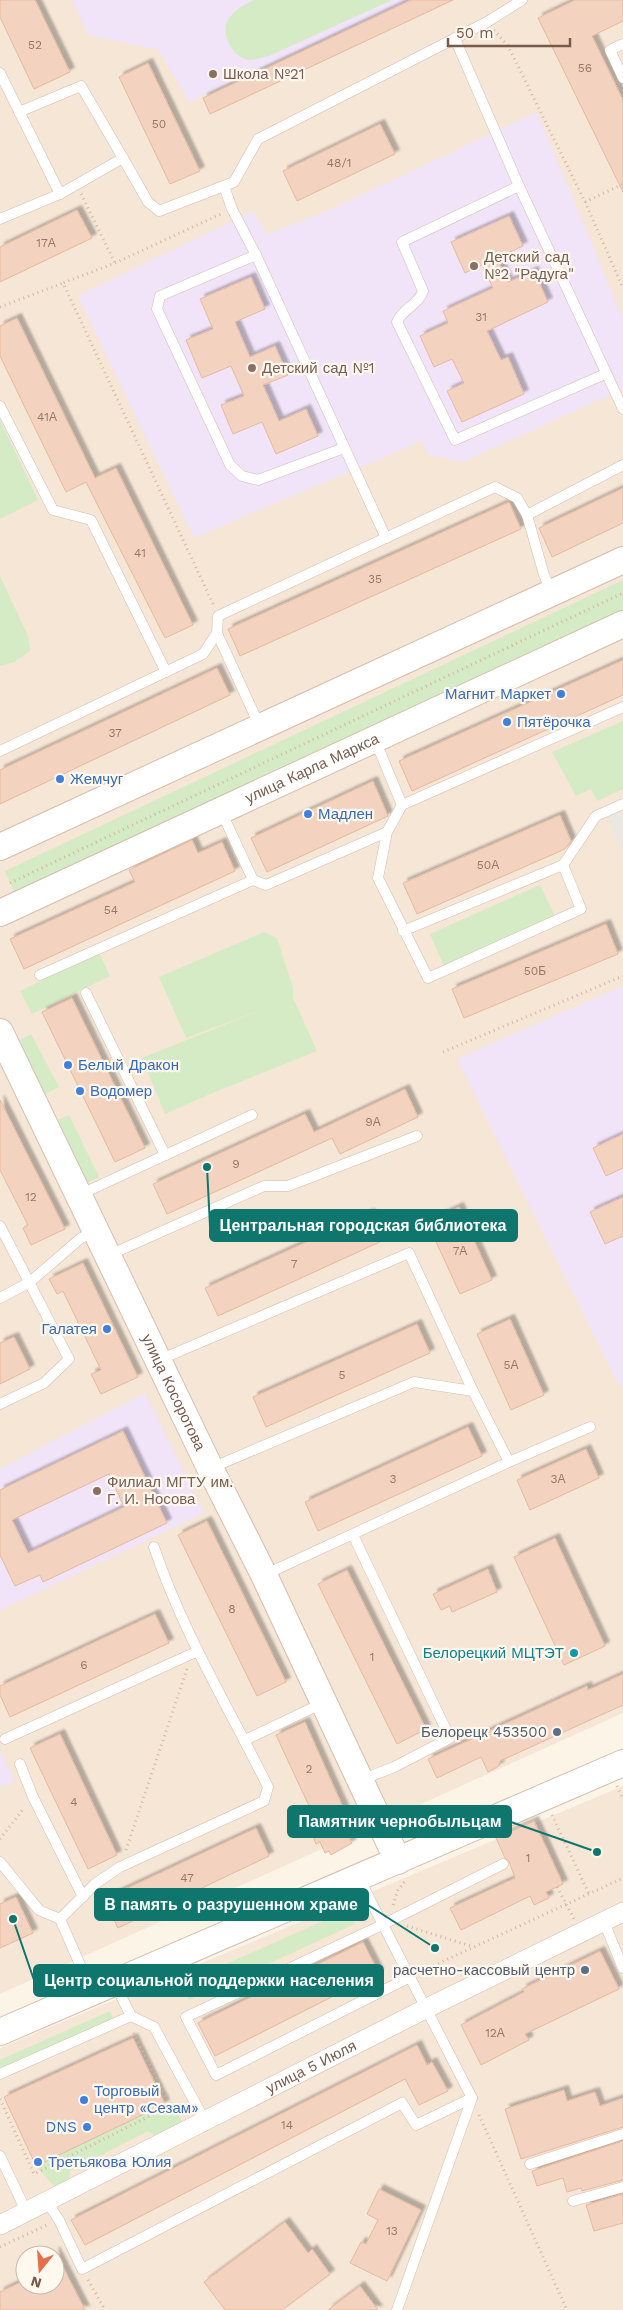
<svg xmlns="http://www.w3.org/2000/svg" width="623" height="2310" viewBox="0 0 623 2310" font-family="'Work Sans',sans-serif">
  <defs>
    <filter id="shadow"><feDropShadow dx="4.5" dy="-4.5" stdDeviation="1" flood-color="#0004"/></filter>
  </defs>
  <rect width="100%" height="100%" fill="#fdf4e8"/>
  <g fill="#f5e6d6" fill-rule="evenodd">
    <path d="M0,0H623V1713L0,1994Z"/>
    <path d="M623,1786V2310H0V2048ZM25,2255H55V2285H25Z"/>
  </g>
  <path fill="#ede7e1" d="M623,810V853L607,817Z"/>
  <g fill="#f1e4f9">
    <path d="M72,0H411L189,102L159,50L88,35Z"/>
    <path d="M537,112L623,319V389L463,462L428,455L422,441L194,538L78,296L253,211L267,234L323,213Z"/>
    <path d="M623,986V1385L619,1386L457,1059Z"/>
    <path d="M145,1393L204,1513L0,1610V1469Z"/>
    <path d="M0,1751L15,1781L0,1787Z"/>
  </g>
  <g fill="#d5ebc5">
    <path d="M254,0H392L269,56C263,57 256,60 250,60C234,59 221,36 227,22C232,11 244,5 254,0Z"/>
    <path d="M0,420L38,500L0,519Z"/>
    <path d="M0,576L28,636L30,651L14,662L0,666Z"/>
    <path d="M623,580V611L15,893L5,871Z"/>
    <path d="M623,721V789L597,801L591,789L576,796L552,752Z"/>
    <path d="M540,885L555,916L444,966L430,934Z"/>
    <path d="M264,932L277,938L293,988V998L317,1051L210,1094L165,1114L142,1058L264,1009L186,1038L159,977Z"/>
    <path d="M99,953L110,976L32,1014L20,991Z"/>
    <path d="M31,1034L59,1087L45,1094L18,1041Z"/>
    <path d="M69,1115L99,1177L87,1183L57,1120Z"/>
    <path d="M348,1910L355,1924L189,2000L181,1984Z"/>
    <path d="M110,2011L114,2020L0,2070V2060Z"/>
    <path d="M171,2101L183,2124L157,2137L148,2131L70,2171L69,2184L57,2189L36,2166Z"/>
  </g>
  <g fill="#f3d3bf" stroke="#e6b99f" fill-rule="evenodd" filter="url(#shadow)">
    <path d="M0,0H35L70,72L34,89L0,17Z"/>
    <path d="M411,0H453L210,114L203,98Z"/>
    <path d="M575,0H623V21L592,36L623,100V192L538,18Z"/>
    <path d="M148,63L200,171L170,184L119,77Z"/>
    <path d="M380,124L395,154L297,201L283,171Z"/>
    <path d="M77,210L92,238L0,282V247Z"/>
    <path d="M509,216L523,246L497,258L508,282L534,271L548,302L487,331L501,360L508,357L524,394L462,422L447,391L464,383L452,359L434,367L420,336L448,323L443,311L493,288L482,265L465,273L451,242Z"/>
    <path d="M251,277L265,309L235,322L250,357L275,346L288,375L263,385L279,421L306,409L318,436L276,454L262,422L233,434L221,405L244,396L231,366L202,378L186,340L213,329L200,299Z"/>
    <path d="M17,318L95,478L116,468L193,625L165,638L86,482L66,492L0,356V326Z"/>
    <path d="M623,488V523L552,557L539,528Z"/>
    <path d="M509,502L521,529L240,656L228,629Z"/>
    <path d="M623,660V695L412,791L399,761Z"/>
    <path d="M217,668L230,695L0,804V770Z"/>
    <path d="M373,781L388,816L267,872L251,838Z"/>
    <path d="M560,815L571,841L565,849L417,914L403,883Z"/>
    <path d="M192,840L198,853L222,842L235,871L24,969L10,939L135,882L129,870Z"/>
    <path d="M606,924L618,954L464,1018L452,989Z"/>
    <path d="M72,998L145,1148L115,1162L42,1012Z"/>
    <path d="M405,1089L418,1117L340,1154L332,1138L167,1214L153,1184L305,1114L314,1132Z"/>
    <path d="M0,1100L65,1229L31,1245L23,1228L28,1225L0,1170Z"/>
    <path d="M623,1134V1168L606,1176L593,1148Z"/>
    <path d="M623,1197V1236L605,1244L590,1212Z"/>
    <path d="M459,1207L492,1280L460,1294L427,1222Z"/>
    <path d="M370,1213L382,1241L218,1316L205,1288Z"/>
    <path d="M83,1263L138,1377L101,1394L91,1374L101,1370L63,1291L57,1294L49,1279Z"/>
    <path d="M510,1319L544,1395L511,1410L477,1334Z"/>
    <path d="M417,1324L430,1353L266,1427L253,1397Z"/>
    <path d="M14,1337L30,1369L0,1384V1343Z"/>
    <path d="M468,1427L482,1456L318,1531L305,1502Z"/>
    <path d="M123,1431L167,1523L43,1582L40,1575L15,1586L0,1555V1490ZM109,1474L124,1507L28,1553L12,1520Z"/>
    <path d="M586,1449L599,1478L530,1510L517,1480Z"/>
    <path d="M207,1521L286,1682L257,1696L178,1535Z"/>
    <path d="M555,1538L605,1646L564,1665L514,1557Z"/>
    <path d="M488,1569L497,1592L452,1612L450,1606L441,1610L433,1594Z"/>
    <path d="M347,1570L426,1729L397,1744L318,1584Z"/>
    <path d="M155,1614L169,1643L10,1717L0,1695V1686Z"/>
    <path d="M623,1674V1705L500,1761L499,1766L488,1772L481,1757L437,1778L428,1759L587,1686L588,1690Z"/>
    <path d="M305,1722L355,1834L349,1837L352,1843L331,1855L329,1851L325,1853L320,1842L316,1844L308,1825L316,1821L276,1735Z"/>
    <path d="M60,1734L117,1855L88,1869L30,1748Z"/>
    <path d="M534,1821L563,1884L546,1892L549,1898L534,1905L530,1896L461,1930L450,1908L515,1878L509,1861L505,1858L496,1838Z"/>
    <path d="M256,1828L269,1856L118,1928L104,1899Z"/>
    <path d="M16,1897L33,1933L0,1948V1904Z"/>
    <path d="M363,1942L379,1973L215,2056L198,2023Z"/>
    <path d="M600,1951L619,1989L525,2034L529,2040L481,2065L461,2025L524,1992L522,1989Z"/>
    <path d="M133,2038L165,2104L36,2166L4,2097Z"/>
    <path d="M417,2045L427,2065L432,2062L448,2091L419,2105L405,2079L85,2245L71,2220Z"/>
    <path d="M564,2090L567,2101L595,2092L600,2106L623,2098V2127L521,2159L505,2109Z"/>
    <path d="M623,2141V2180L582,2191L581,2188L567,2192L563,2178L537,2186L532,2171Z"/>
    <path d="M379,2189L421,2210L387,2281L350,2263L361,2242L366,2244L378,2220L367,2214Z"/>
    <path d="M623,2194V2223L594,2231L586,2205Z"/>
    <path d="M285,2222L308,2253L312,2249L330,2274L282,2310H225L204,2282Z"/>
    <path d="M55,2251L85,2310H0V2292L25,2280V2285H55Z"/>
    <path d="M360,2286L378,2310H328Z"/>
  </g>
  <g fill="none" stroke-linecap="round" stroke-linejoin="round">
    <g stroke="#d2beaf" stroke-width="11">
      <g id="lane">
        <path d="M455,39L519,186L623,409"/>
        <path d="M623,44L610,50L623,78"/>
        <path d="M0,73L60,194"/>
        <path d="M19,112L81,86L123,158"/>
        <path d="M224,186L232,209L256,255L386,538"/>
        <path d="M519,186L402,242L423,291C419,305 402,309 397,322L455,440L605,374"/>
        <path d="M0,219L60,194L123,158L148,202L159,211L234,182L258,139L487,22L522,0"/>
        <path d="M256,255L160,296L157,309L230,465L242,476L258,480L344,448"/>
        <path d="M0,406L53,510L91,520L166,672"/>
        <path d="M552,593L544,575L527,515L623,465"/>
        <path d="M217,633L218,616L495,487L517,498L527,515"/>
        <path d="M375,740L402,805L387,832L378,878L428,978L581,909L563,865L403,931"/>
        <path d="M0,751L203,654L217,633L260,727"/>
        <path d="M402,805L623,707"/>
        <path d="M221,811L253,880"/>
        <path d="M563,865L596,816L623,804"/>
        <path d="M40,975L253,880L266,885L387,832"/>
        <path d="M86,993L165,1155"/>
        <path d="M79,1195L252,1115"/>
        <path d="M0,1226L69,1359L44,1383L0,1404"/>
        <path d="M109,1255L264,1186H288L417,1136"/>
        <path d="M0,1298L30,1282L81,1238L95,1231"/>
        <path d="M159,1360L409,1253L473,1391"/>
        <path d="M211,1468L414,1382L473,1391L509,1462"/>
        <path d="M353,1535L450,1738L394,1767L361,1780"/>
        <path d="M264,1575L509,1462L590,1427"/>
        <path d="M5,1739L198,1651"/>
        <path d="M245,1740L323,1703"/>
        <path d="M20,1764L33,1797L83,1897"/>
        <path d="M0,1862L39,1910L60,1919L92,1992"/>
        <path d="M359,1878L472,2098L397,2310"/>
        <path d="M60,1919L95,1884L120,1867L264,1801L268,1787C229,1708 182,1631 154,1547"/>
        <path d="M604,1922L623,1968"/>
        <path d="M408,1978L216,2075L186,2017L382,1925L503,1864"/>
        <path d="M131,2016L154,2027L205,2121"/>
        <path d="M0,2074L131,2016L115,1984"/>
        <path d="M0,2156L27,2213"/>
        <path d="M530,2164L623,2134"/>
        <path d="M573,2201L623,2187"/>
        <path d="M47,2202L59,2220L82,2269L402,2103L416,2125L472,2098"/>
      </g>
    </g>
    <g stroke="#d2beaf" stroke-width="20">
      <g id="street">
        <path id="s1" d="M0,2225L425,2009L623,1912"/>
      </g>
    </g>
    <g stroke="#d5bead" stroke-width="28">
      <g id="secondary">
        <path d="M0,847L623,560"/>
        <path id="s2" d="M0,913L623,624"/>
        <path id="s3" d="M0,1032L210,1468L264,1575L398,1861"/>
        <path d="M0,2032L623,1763"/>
      </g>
    </g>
    <g stroke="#d8b6a1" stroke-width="3" stroke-dasharray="1 4" stroke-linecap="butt">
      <path d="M494,30L508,46L585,202L623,288"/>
      <path d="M81,194L115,263"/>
      <path d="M585,202L623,184"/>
      <path d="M0,307L63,283"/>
      <path d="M213,604L63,283L115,263L221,214"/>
      <path d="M10,883L623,593"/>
      <path d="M443,1052L623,976"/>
      <path d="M617,1786L623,1799"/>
      <path d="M552,1815L589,1894"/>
      <path d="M0,1839L24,1808"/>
      <path d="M126,1850L187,1669"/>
      <path d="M557,1887L574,1919"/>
      <path d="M393,1905L398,1890L406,1880"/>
      <path d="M407,1926L474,1947"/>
      <path d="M420,1972L623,1878"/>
      <path d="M0,2099L34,2174L170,2106L132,2030"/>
      <path d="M479,2115L567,2310"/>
      <path d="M0,2247L47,2225"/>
      <path d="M88,2280L105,2310"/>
    </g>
    <use href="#lane" stroke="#fff" stroke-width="10"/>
    <use href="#street" stroke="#fff" stroke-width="19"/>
    <use href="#secondary" stroke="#fff" stroke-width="26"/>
  </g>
  <g fill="#8d6e63" stroke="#fff8ee" stroke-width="2">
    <circle cx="213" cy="74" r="5"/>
    <circle cx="474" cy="266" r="5"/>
    <circle cx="252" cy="368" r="5"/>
    <circle cx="97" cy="1491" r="5"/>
  </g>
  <g fill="#3f7fe0" stroke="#fff8ee" stroke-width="2">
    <circle cx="561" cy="694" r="5"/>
    <circle cx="507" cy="722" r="5"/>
    <circle cx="60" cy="779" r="5"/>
    <circle cx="308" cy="814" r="5"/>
    <circle cx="68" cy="1065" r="5"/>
    <circle cx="80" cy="1091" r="5"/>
    <circle cx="107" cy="1329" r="5"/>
    <circle cx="84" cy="2100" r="5"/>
    <circle cx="87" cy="2127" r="5"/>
    <circle cx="38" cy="2162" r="5"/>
  </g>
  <circle fill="#0f9aa8" stroke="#fff8ee" stroke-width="2" cx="574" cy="1653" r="5"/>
  <g fill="#5c6f8a" stroke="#fff8ee" stroke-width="2">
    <circle cx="557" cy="1732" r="5"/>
    <circle cx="585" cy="1970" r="5"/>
  </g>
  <g text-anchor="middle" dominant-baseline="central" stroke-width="4.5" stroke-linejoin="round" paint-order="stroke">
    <g font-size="12" fill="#977868">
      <text x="35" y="45">52</text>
      <text x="585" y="68">56</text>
      <text x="159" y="124">50</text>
      <text x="339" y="163">48/1</text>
      <text x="46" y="243">17А</text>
      <text x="481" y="317">31</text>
      <text x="47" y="417">41А</text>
      <text x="140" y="553">41</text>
      <text x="375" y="579">35</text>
      <text x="115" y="733">37</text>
      <text x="488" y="865">50А</text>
      <text x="111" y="910">54</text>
      <text x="535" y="971">50Б</text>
      <text x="373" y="1122">9А</text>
      <text x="236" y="1164">9</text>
      <text x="31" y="1197">12</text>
      <text x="460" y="1251">7А</text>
      <text x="294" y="1264">7</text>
      <text x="511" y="1365">5А</text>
      <text x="342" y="1375">5</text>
      <text x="393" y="1479">3</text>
      <text x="558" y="1479">3А</text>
      <text x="232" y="1609">8</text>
      <text x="372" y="1657">1</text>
      <text x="84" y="1665">6</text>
      <text x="309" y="1769">2</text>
      <text x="74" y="1802">4</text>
      <text x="528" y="1858">1</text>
      <text x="187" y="1878">47</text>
      <text x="495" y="2033">12А</text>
      <text x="287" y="2125">14</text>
      <text x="392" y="2231">13</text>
    </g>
    <g font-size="15" fill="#785e54" stroke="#fff8ee" text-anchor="start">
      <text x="223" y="74">Школа №21</text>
      <text x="484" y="257">Детский сад<tspan x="484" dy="17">№2 "Радуга"</tspan></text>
      <text x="262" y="368">Детский сад №1</text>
      <text x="107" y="1482">Филиал МГТУ им.<tspan x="107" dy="17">Г. И. Носова</tspan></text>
    </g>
    <g font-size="15" fill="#366cbe" stroke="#fff8ee" text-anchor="start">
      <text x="551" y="694" text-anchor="end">Магнит Маркет</text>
      <text x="517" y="722">Пятёрочка</text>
      <text x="70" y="779">Жемчуг</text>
      <text x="318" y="814">Мадлен</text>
      <text x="78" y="1065">Белый Дракон</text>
      <text x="90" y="1091">Водомер</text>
      <text x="97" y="1329" text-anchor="end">Галатея</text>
      <text x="94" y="2091">Торговый<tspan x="94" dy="17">центр «Сезам»</tspan></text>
      <text x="77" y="2127" text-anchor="end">DNS</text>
      <text x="48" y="2162">Третьякова Юлия</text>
    </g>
    <g font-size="15" fill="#785a4b" stroke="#fff8ee">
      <text stroke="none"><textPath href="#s2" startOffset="344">улица Карла Маркса</textPath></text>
      <text stroke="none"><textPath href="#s3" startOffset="400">улица Косоротова</textPath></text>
      <text stroke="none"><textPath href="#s1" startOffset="349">улица 5 Июля</textPath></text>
    </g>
    <g font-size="15" fill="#0d838f" stroke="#fff8ee" text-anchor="end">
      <text x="564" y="1653">Белорецкий МЦТЭТ</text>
    </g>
    <g font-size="15" fill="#4e5e75" stroke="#fff8ee" text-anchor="end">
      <text x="547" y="1732">Белорецк 453500</text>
      <text x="575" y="1970">расчетно-кассовый центр</text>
    </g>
  </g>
  <path fill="none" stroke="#0f766e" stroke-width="2" d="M207 1167L210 1226M597 1852L511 1822M435 1948L368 1905M13 1919L34 1980"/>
  <g fill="#0f766e" stroke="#fff8ee" stroke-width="2">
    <circle cx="207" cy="1167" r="5"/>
    <circle cx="597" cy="1852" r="5"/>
    <circle cx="435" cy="1948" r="5"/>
    <circle cx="13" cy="1919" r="5"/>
  </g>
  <g fill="#0f766e" stroke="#0f766e" stroke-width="2">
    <rect x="210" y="1210" width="307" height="31" rx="5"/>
    <rect x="288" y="1806" width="223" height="31" rx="5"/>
    <rect x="95" y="1889" width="273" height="31" rx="5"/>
    <rect x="34" y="1965" width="349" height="31" rx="5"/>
  </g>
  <g font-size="16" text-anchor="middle" font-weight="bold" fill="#fff">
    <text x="363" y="1231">Центральная городская библиотека</text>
    <text x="400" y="1827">Памятник чернобыльцам</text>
    <text x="231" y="1910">В память о разрушенном храме</text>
    <text x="209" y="1986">Центр социальной поддержки населения</text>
  </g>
  <g transform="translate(40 2270) rotate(197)"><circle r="24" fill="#fff8ee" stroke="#c9b9ad"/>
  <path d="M0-4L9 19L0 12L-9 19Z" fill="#e86d4b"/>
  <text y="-8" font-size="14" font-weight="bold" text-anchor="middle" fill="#785a4b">N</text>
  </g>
  <path d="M448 38v8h122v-8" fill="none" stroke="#785a4b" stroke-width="2.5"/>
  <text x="456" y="38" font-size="15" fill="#785a4b" stroke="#fff8ee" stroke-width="4" paint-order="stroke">50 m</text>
</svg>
